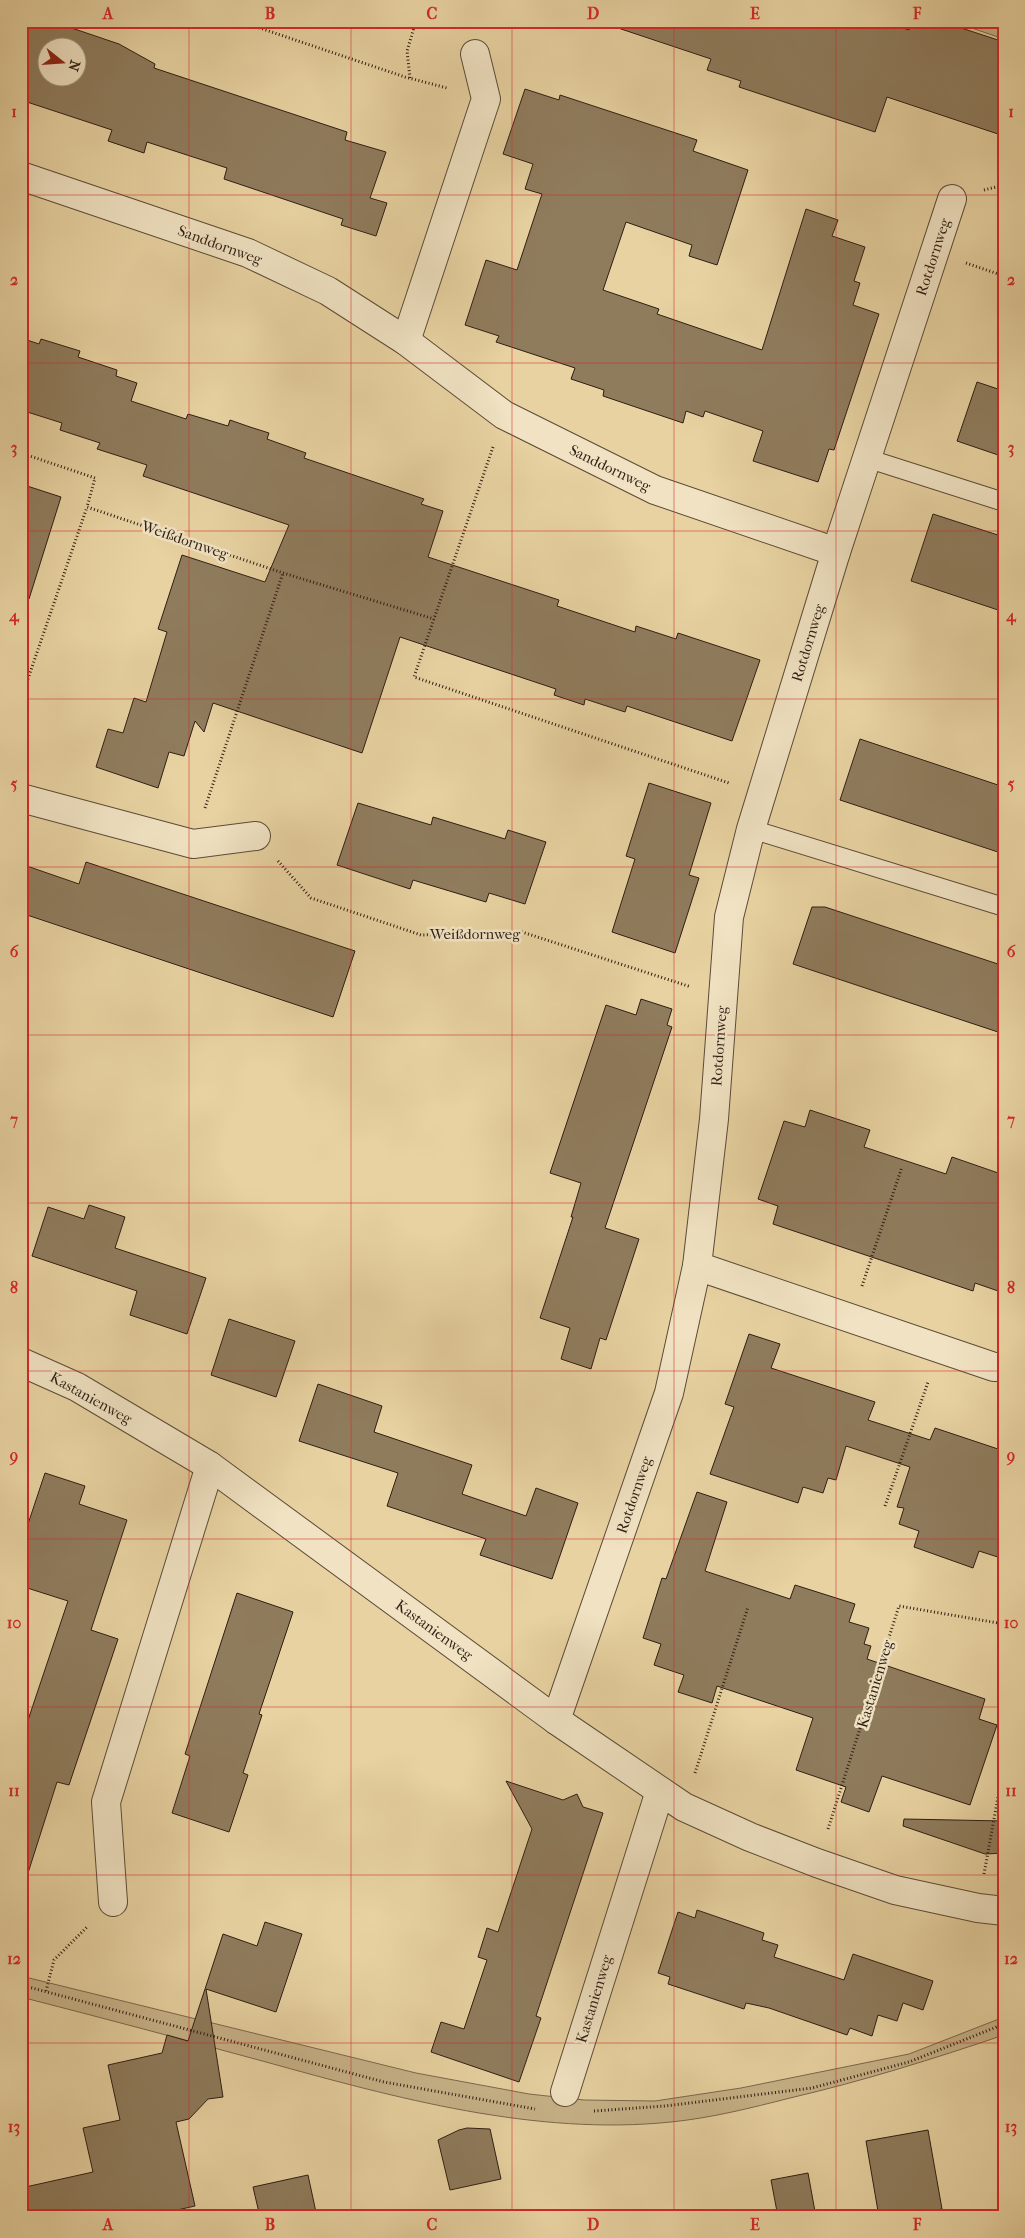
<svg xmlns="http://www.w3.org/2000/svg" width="1025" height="2238" viewBox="0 0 1025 2238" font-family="'IM FELL French Canon',serif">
  <rect width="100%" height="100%" fill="#e8d2a1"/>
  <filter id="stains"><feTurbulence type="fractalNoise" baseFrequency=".004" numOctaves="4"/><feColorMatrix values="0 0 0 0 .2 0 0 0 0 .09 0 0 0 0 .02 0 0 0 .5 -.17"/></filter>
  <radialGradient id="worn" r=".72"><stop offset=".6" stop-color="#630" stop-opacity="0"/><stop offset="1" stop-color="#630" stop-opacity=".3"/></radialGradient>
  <g fill="#c8b389" stroke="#7b684e">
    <path d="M951,21H1004V39Z"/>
    <path d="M21,1976L416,2073L529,2094L584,2100L655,2101L741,2088L909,2054L1004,2017V2035C933,2059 863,2081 790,2098C751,2108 711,2118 671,2122C535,2136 396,2098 266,2062C185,2040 103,2018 21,1997Z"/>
  </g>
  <g fill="#8f7c5d" stroke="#2e1e14" fill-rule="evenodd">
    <path d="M21,21H51L119,44L155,64L154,68L347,132L345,140L386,152L370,198L387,203L376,236L341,225L343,219L224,179L227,168L147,142L144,153L108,141L112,130L21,100ZM48,48H78V78H48Z"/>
    <path d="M616,21H884L909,30L912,21H940L1004,42V136L887,97L875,132L739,87L741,81L707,70L711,59L615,27Z"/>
    <path d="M525,89L559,100L560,95L697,140L693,151L748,170L717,265L689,256L692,245L626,222L603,290L659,309L657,314L762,350L806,209L838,220L832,236L865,247L854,281L860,283L853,305L879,314L834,450L829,449L818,482L753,461L763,431L705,411L703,417L686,411L683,423L603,396L604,390L571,379L575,368L496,342L499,336L465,325L486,260L517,270L542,194L525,189L533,164L503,154Z"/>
    <path d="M21,338L39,344L41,339L80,351L78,357L117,370L116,376L137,383L131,401L186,419L188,414L228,426L230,420L250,427L269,433L267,439L306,453L304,458L424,499L421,504L443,511L428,557L559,600L557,606L635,632L636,626L676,639L678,633L760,660L732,741L627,706L625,712L585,699L584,705L554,695L556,689L400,637L362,753L213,703L204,732L195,721L184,756L169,752L158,788L96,767L108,729L123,733L134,698L146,702L167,632L158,629L182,555L265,582L289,525L143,476L147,465L97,449L100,443L60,430L62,423L21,410Z"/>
    <path d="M977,382L1004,391V457L957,441Z"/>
    <path d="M21,484L61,497L29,599L21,598Z"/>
    <path d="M933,514L1004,537V612L911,581Z"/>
    <path d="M860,739L1004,787V854L840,800Z"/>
    <path d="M649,783L711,803L689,875L699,878L675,953L612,932L635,859L626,856Z"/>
    <path d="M358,803L431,825L433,817L505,839L508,830L546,842L525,904L489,893L486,902L413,880L410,889L337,865Z"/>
    <path d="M86,862L355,951L333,1017L21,913V864L79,884Z"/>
    <path d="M812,907H825L1004,966V1034L793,964Z"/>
    <path d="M641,999L672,1009L667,1025L672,1027L605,1228L639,1239L606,1340L600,1338L591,1369L561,1359L570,1328L540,1318L573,1217H571L581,1183L550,1173L606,1005L636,1015Z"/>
    <path d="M810,1110L870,1130L864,1147L946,1174L952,1157L1004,1175V1293L975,1283L973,1291L773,1224L778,1206L758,1199L784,1121L805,1127Z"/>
    <path d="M89,1205L125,1217L115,1248L206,1278L187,1334L130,1315L137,1291L32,1256L48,1207L84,1219Z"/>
    <path d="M229,1319L295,1341L276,1397L211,1375Z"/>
    <path d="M749,1334L780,1344L771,1368L875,1402L868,1420L930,1440L935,1428L1004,1451V1559L979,1551L973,1568L914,1547L919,1531L899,1524L904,1508L897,1507L910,1467L846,1446L836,1480L828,1478L823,1493L803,1487L798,1503L710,1474L734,1407L725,1404Z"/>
    <path d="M318,1384L382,1406L374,1432L472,1465L462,1494L526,1516L536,1488L578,1503L552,1579L480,1555L486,1539L387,1506L398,1473L299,1441Z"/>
    <path d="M45,1473L85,1486L79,1504L127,1520L91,1630L118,1639L69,1785L57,1782L28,1873L21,1872V1741L68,1601L21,1586V1545Z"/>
    <path d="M697,1492L727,1502L705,1571L790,1599L795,1585L855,1604L849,1622L869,1628L864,1644L871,1646L867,1659L985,1699L979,1719L997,1725L970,1805L882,1776L869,1812L841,1802L846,1787L796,1770L813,1718L717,1686L712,1703L678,1692L684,1675L654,1665L661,1644L643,1638L662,1578L666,1579Z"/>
    <path d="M237,1593L293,1612L259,1714L262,1715L243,1773L248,1775L229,1832L172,1813L190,1756L185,1754Z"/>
    <path d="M506,1781L563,1800L577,1794L583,1807L603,1813L536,2016L541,2018L519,2082L431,2052L441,2022L464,2029L487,1960L478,1957L487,1928L498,1932L532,1829Z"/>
    <path d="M904,1819L1004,1821V1853L985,1854L903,1826Z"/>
    <path d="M697,1910L764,1933L762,1940L778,1945L774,1957L844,1980L853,1954L933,1981L923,2010L903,2003L897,2021L878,2015L872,2036L850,2028L847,2035L769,2008L746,2003L744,2009L668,1984L670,1977L658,1973L678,1912L695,1918Z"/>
    <path d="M265,1922L302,1934L276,2012L206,1989L223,2097L208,2099L189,2119L176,2122L195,2206L146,2217H21V2188L93,2172L83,2128L120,2120L108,2065L162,2053L167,2035L188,2041L223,1934L257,1946Z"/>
    <path d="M467,2128L490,2129L501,2179L450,2190L438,2140L459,2130Z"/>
    <path d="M928,2130L942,2209L893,2217H879L866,2141Z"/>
    <path d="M808,2173L816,2217H778L771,2180Z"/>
    <path d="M308,2175L317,2217H260L253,2187Z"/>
  </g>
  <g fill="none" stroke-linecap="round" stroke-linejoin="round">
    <g stroke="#5c4b37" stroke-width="20">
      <g id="service">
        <path d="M866,458L1004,502"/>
        <path d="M751,829L1004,907"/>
      </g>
    </g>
    <g stroke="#5c4b37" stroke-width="30">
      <g id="minor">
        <path d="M21,176L248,253L328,291L406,341L504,415L655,490L836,552"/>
        <path d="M406,341L486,99L475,54"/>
        <path d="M21,798L193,844L256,836"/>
        <path d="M697,1266L994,1367H1004"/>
        <path d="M21,1362L77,1387L210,1466L556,1720L684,1807L750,1837L817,1863L895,1890L978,1908L1004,1911"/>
        <path d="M556,1720L669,1393L697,1266L714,1119L729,917L751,829L836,552L952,199"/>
        <path d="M113,1902L106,1802L210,1466"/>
        <path d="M565,2092L660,1791"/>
      </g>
    </g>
    <g stroke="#2e1e14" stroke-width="3" stroke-dasharray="1 2.5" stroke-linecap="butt">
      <path d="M239,21L405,77L447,88"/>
      <path d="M410,78L407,51L416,21"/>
      <path d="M984,190L1000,186L1004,172"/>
      <path d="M966,263L1004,276"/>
      <path d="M493,447L414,677L729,783"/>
      <path d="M21,453L95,478L87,507L283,573L434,619"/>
      <path d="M21,699L87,507"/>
      <path d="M205,808L283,573"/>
      <path d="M278,861L311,898L421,935L522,932L691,987"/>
      <path d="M862,1286L902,1167"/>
      <path d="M885,1506L928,1382"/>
      <path d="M695,1773L748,1607"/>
      <path d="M828,1829L899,1606L1004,1624"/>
      <path d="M984,1874L1004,1764"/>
      <path d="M21,1985L384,2082L535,2109"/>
      <path d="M46,1991L54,1960L88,1926"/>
      <path d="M594,2111L665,2106L812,2088L909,2062L1004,2024"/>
    </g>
    <use href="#service" stroke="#f0e2c2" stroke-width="18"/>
    <use href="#minor" stroke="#f0e2c2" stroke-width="28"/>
  </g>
  <path fill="none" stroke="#d62828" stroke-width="1" stroke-opacity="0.55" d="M189,21V2217M351,21V2217M512,21V2217M674,21V2217M836,21V2217M21,195H1004M21,363H1004M21,531H1004M21,699H1004M21,867H1004M21,1035H1004M21,1203H1004M21,1371H1004M21,1539H1004M21,1707H1004M21,1875H1004M21,2043H1004"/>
  <g text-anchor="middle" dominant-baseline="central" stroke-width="5" stroke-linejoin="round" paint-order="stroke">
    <g font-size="15" fill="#2e1e14" stroke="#f0e2c2">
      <text transform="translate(220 245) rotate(20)">Sanddornweg</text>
      <text transform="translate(933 257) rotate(-72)">Rotdornweg</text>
      <text transform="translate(610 468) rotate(26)">Sanddornweg</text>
      <text transform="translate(185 540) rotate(19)">Weißdornweg</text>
      <text transform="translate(808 643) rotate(-73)">Rotdornweg</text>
      <text x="475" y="934">Weißdornweg</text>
      <text transform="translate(719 1046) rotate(-86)">Rotdornweg</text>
      <text transform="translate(91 1398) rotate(29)">Kastanienweg</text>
      <text transform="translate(634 1495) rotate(-71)">Rotdornweg</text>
      <text transform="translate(434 1630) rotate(36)">Kastanienweg</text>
      <text transform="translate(875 1684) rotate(-73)">Kastanienweg</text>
      <text transform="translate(594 1999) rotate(-73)">Kastanienweg</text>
    </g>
  </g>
  <rect width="1025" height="2238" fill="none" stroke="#e8d2a1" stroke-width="55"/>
  <g transform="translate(62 62) rotate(107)"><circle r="24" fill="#f0e2c2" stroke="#a2947c"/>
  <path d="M0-4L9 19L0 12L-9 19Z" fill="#8f2418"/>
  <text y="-8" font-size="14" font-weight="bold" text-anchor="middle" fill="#2e1e14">N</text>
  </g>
  <rect x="28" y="28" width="970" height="2182" fill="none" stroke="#d62828" stroke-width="2"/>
  <g font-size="16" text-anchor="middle" font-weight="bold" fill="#d62828">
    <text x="108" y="19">A</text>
    <text x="270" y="19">B</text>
    <text x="432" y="19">C</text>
    <text x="593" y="19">D</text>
    <text x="755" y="19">E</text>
    <text x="917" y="19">F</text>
    <text x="14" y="117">1</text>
    <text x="1011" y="117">1</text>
    <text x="14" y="285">2</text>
    <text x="1011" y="285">2</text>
    <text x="14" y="453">3</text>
    <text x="1011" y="453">3</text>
    <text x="14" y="621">4</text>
    <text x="1011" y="621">4</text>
    <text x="14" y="789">5</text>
    <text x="1011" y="789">5</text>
    <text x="14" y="957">6</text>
    <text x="1011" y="957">6</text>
    <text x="14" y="1125">7</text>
    <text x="1011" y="1125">7</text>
    <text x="14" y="1293">8</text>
    <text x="1011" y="1293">8</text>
    <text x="14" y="1461">9</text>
    <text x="1011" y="1461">9</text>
    <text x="14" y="1628">10</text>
    <text x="1011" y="1628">10</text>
    <text x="14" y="1796">11</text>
    <text x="1011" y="1796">11</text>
    <text x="14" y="1964">12</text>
    <text x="1011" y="1964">12</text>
    <text x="14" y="2132">13</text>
    <text x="1011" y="2132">13</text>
    <text x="108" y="2230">A</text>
    <text x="270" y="2230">B</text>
    <text x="432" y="2230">C</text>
    <text x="593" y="2230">D</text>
    <text x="755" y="2230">E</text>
    <text x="917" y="2230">F</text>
  </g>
  <rect width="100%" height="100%" filter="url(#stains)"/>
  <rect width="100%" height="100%" fill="url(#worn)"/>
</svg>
